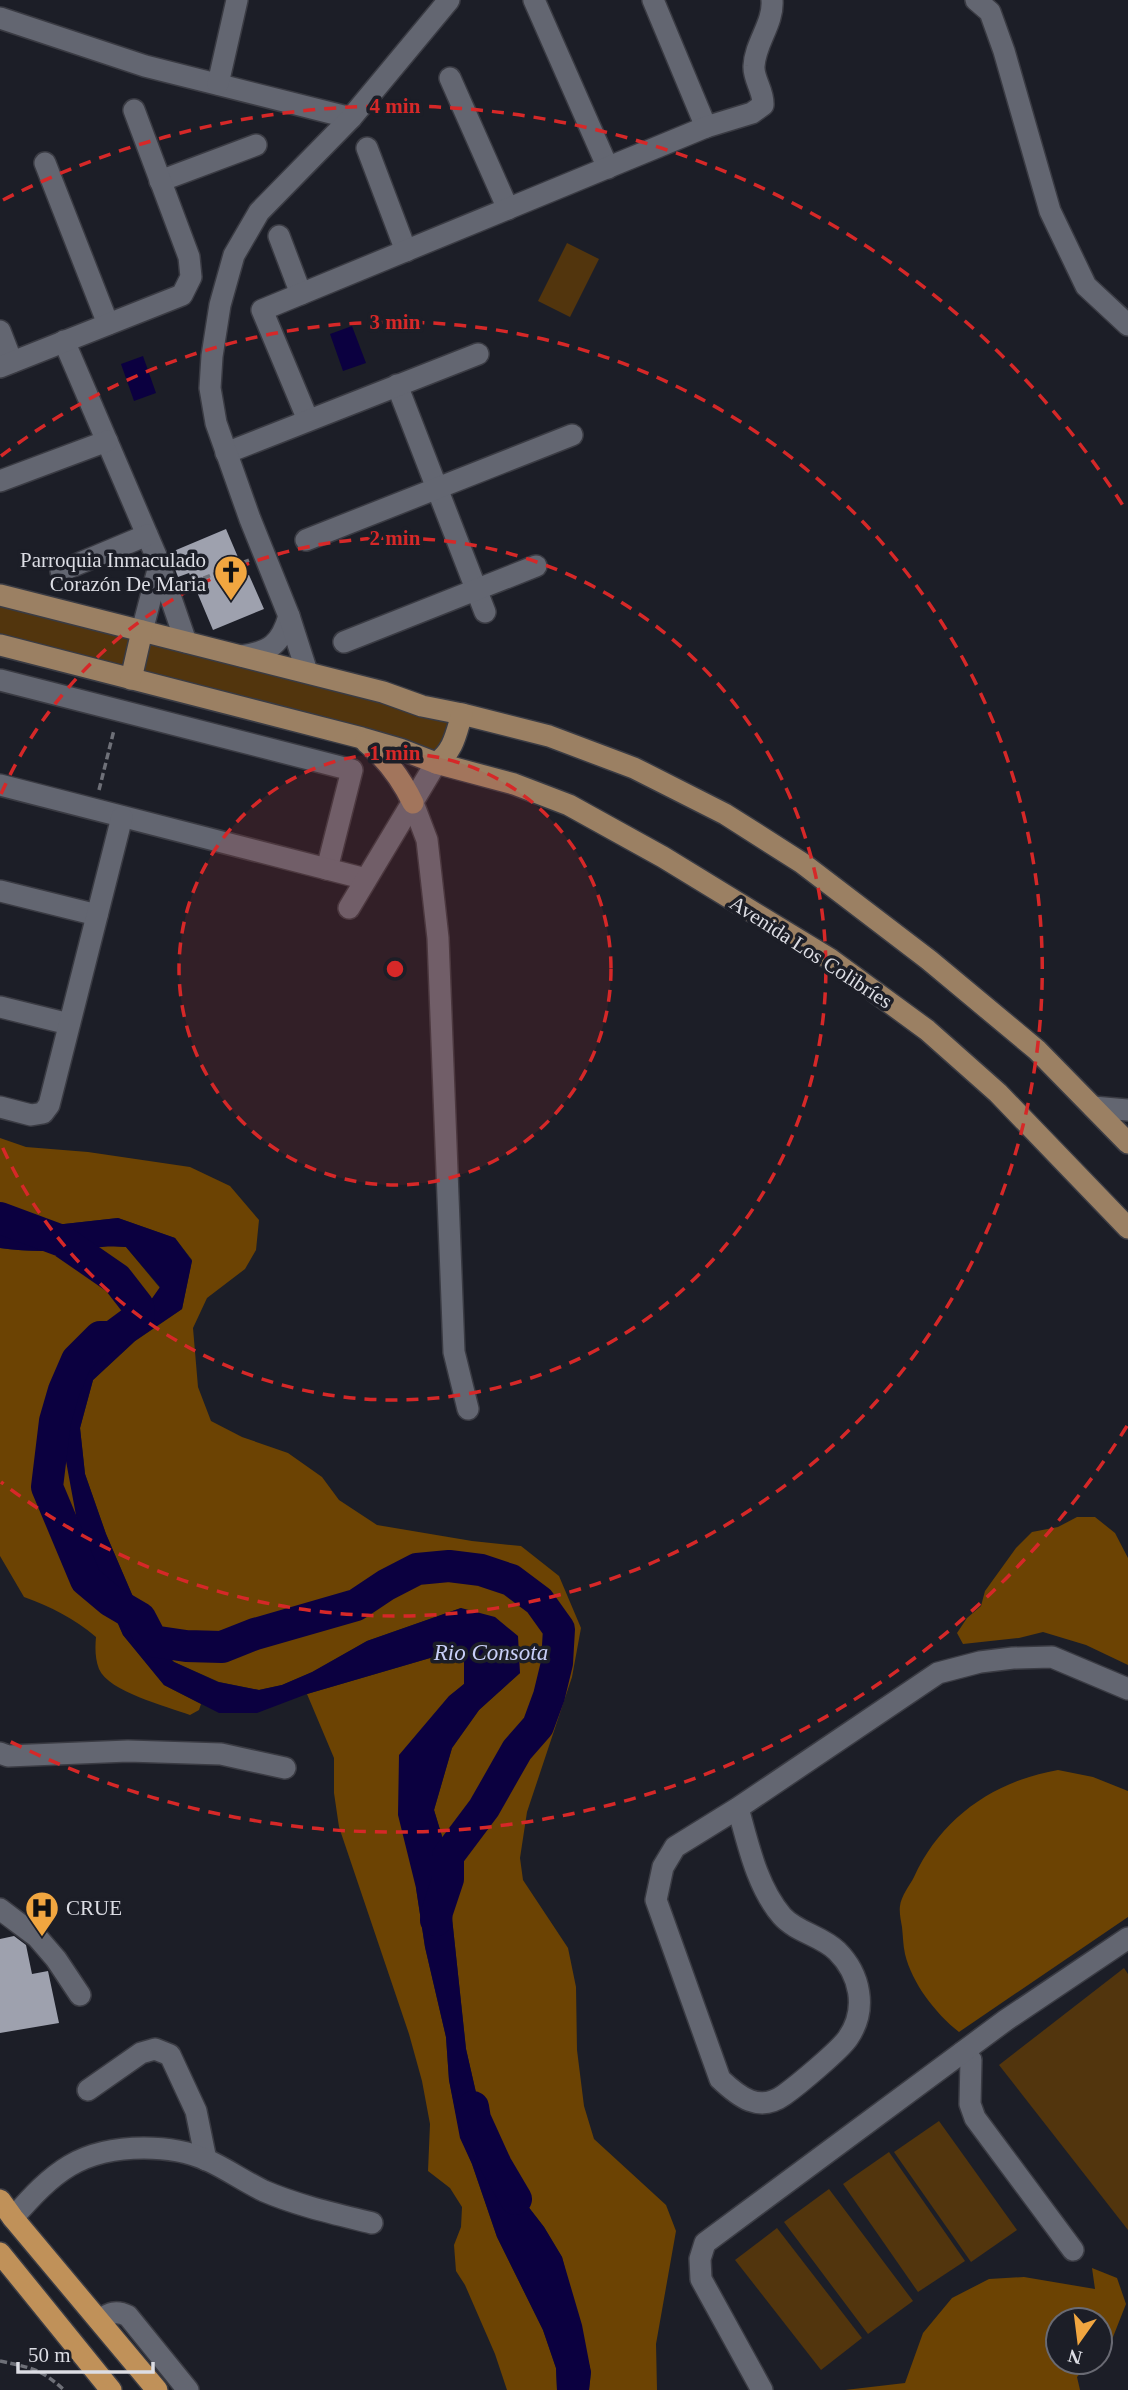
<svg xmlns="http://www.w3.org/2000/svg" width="1128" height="2390" viewBox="0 0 1128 2390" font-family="'Times New Roman',serif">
  <rect width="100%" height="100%" fill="#1c1e27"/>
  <g fill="#52350d">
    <path d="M567,243L599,259L570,317L538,301Z"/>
    <path d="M0,595L462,714L446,756L0,645Z"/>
    <path d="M1124,1968L1128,1974V2230L999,2065Z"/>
    <path d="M939,2121L1017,2230L971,2262L894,2152Z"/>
    <path d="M889,2152L965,2261L918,2292L843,2184Z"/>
    <path d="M829,2189L913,2301L868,2334L784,2222Z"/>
    <path d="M777,2228L862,2338L821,2370L735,2260Z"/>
  </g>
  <g fill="#6c4303">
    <path d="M0,1138L26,1147L88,1152L190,1167L230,1186L259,1220L256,1250L245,1269L207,1298L193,1328L198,1387L211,1421L242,1437L288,1453L322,1477L339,1500L377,1525L472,1541L521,1546L559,1576L581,1628L572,1677L527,1812L520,1858L523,1880L568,1948L576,1987L577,2050L584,2106L594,2139L666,2205L676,2231L656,2344L657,2390H589L591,2372L562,2257L544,2227L496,2165L488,2145L466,2049L452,1918L448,1856L434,1810L452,1748L479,1710L520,1673L461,1608L367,1641L313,1672L282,1685L259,1690L219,1682L174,1662L152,1641L106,1534L85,1474L80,1428L93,1380L135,1341L182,1309L192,1260L175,1238L118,1218L28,1228L0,1227Z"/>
    <path d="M103,1245L126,1247L160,1288L139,1317L100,1337L77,1360L80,1537L123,1635L164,1685L201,1704L199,1710L190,1715C166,1706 109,1692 99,1669C95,1659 95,1647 96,1637C74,1618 51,1607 24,1597L0,1556V1248C35,1253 68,1250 103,1245Z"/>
    <path d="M1077,1517H1095L1115,1533L1128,1558V1665L1086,1645L1043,1632L1019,1638L963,1644L957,1633L967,1618L981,1606L985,1591L1016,1548L1032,1532L1058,1527Z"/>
    <path d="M464,1657V1684L449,1697L416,1888L425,1947L446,2037L449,2080L461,2138L472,2164L497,2237L543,2330L556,2368L557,2390H507L495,2354L465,2285L456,2271L454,2245L461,2227L462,2207L450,2188L428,2171L430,2124L422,2081L409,2034L339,1827L334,1793V1758L307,1694L430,1658Z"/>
    <path d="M1058,1770L1093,1777L1128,1791V1917L959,2032C935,2013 912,1983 905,1954C903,1945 903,1936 902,1927C901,1921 899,1912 900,1906C901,1896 910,1885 914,1877C941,1818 994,1781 1058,1770Z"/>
    <path d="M1092,2268L1117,2278L1126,2304L1113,2337L1100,2351V2320H1058V2362H1090L1077,2377L1080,2390H845L905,2383L923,2333L952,2298L989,2279L1024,2277L1095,2289Z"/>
  </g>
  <g fill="#0b0040">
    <path d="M352,326L366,363L343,371L330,334Z"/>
    <path d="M143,356L156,393L134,401L121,364Z"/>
    <path d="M118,1218L175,1238L192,1261L182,1309L135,1341L93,1380L80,1428L85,1474L106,1534L152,1641L174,1662L218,1682L259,1690L282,1685L312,1672L367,1641L461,1608L495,1617L518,1636L520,1673L479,1710L452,1748L434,1810L448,1856L452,1918L466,2049L488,2145L496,2165L544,2227L562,2257L582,2325L591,2372L589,2390H557L556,2368L543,2330L497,2237L472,2164L460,2138L449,2080L446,2037L425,1947L416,1888L398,1815L399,1755L449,1696L464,1684V1657L430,1658L307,1694L257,1713H219L164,1685L123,1635L80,1537L61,1434L64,1390L77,1360L100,1337L139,1317L160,1287L126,1247C105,1245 87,1249 66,1250C44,1252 22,1251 0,1248V1227L28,1228Z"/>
  </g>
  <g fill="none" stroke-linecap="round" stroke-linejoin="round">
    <g stroke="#0b0040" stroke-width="32">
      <path d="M0,1218L62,1241L117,1279L138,1306L139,1317L112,1337H100L77,1360L64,1390L55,1421L47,1487L86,1580L111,1601L140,1618L152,1641L186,1646L222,1647L255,1634L356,1605L386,1585L417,1569L449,1566L481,1570L511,1580L539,1601L559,1629L557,1663L549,1696L538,1726L517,1750L484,1808L448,1856V1879L437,1912L436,1920"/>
      <path d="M473,2107L475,2119L496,2165L516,2199"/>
    </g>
  </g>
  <g fill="#9ea1ae">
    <path d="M226,529L246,576L249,575L264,609L213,630L189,573L178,577L169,553Z"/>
    <path d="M14,1936L26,1945L32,1974L48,1971L59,2023L0,2033V1939Z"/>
  </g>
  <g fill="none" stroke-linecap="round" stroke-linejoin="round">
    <g stroke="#3a3b43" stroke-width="24">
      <g id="minor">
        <path d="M534,0L608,168"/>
        <path d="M653,0L706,127"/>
        <path d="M976,0L990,12L1004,51L1050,211L1086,286L1128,325"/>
        <path d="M0,18L145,66L351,118"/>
        <path d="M450,78L508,209"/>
        <path d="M218,84L237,0"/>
        <path d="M367,148L406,251"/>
        <path d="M45,163L108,324"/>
        <path d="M160,181L256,145"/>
        <path d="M279,236L301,294"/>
        <path d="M0,331L12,362"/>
        <path d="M64,341L157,558L186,642"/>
        <path d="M0,367L182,295L191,277L189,257L134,110"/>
        <path d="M397,385L485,612"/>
        <path d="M308,420L262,310L706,127L752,113L763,105C764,91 753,79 754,66C755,43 774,23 772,0"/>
        <path d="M226,453L478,354"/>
        <path d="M0,481L107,441"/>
        <path d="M306,540L572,435"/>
        <path d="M61,571L147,535"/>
        <path d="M142,631L159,566"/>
        <path d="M344,642L536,566"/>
        <path d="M241,656C270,652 281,644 289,616"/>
        <path d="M307,672L289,616L250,519L216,423L210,388L212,356L220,305L234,255L259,212L351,118L449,0"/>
        <path d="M0,680L352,770L327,869"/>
        <path d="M0,785L366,879"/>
        <path d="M413,803L427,840L438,938L454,1352L468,1409"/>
        <path d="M0,891L97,915"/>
        <path d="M349,908L436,763"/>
        <path d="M0,1007L69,1024"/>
        <path d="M0,1107L31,1115L43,1113L49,1105L122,817"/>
        <path d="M1093,1107L1128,1110"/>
        <path d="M0,1753L8,1756L128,1751L221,1754L285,1768"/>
        <path d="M738,1808C748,1844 757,1887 782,1916C796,1932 822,1936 837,1951C860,1974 868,2009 848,2038C840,2050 798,2085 784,2095C759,2113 739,2097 720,2079L656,1900L663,1867L675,1847L738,1808L938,1673L980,1662L1013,1658L1052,1657L1128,1689"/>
        <path d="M0,1909L37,1937L56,1959L80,1995"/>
        <path d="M963,2052L971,2060L970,2104L975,2118L1073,2250"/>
        <path d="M88,2090L141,2053L155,2049L170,2055L196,2111L206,2160"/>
        <path d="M13,2218C53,2172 80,2148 144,2148C166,2148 187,2151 207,2160C227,2169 245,2182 264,2191C299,2206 336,2214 372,2223"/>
        <path d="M99,2320C110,2313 116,2310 128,2316L188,2390"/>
        <path d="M762,2390L701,2279L700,2259L705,2243L1006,2020L1128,1938"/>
      </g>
    </g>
    <g stroke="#3a3b43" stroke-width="24">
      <g id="major">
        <path d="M0,595L383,692L422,706L462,714L549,736L634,768L725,814L802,863L929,960L1037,1050L1128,1143"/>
        <path d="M0,645L362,738L400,749L436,763L514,784L569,805L663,857L830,959L927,1030L998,1093L1128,1228"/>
        <path d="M131,679L142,631"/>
        <path d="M366,742C387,759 401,778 413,803"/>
        <path d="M436,763C454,751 456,733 462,714"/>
      </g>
    </g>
    <g stroke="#3a3b43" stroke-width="24">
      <g id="highway">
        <path d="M0,2200L13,2218L157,2390"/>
        <path d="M0,2253L111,2390"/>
      </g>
    </g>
    <g stroke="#6e7078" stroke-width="3.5" stroke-dasharray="7 3.5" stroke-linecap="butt">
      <path d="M184,586L249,560"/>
      <path d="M99,790L114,730"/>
      <path d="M0,2361C31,2368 40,2368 64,2390"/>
    </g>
    <use href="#minor" stroke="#636671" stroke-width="21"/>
    <use href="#major" stroke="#9b8063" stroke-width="21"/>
    <use href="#highway" stroke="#c09159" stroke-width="21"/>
  </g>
  <circle cx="395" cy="969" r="216" fill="#d62828" fill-opacity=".12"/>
  <g fill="none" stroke="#d62828" stroke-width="3.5" stroke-dasharray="12 9">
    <circle cx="395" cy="969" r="216"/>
    <path d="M1 794A431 431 0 1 1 1 1144"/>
    <path d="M1 456A647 647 0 1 1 1 1482"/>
    <path d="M1127 1426A863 863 0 0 1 3 1738M3 200A863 863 0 0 1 1127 512"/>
  </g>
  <defs>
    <g id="church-pin" transform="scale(1.75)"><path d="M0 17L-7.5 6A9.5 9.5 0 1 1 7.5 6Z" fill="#f1a640" stroke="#1c1e27"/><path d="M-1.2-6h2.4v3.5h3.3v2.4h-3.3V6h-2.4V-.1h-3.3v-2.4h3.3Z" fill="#111"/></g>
    <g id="hospital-pin" transform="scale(1.75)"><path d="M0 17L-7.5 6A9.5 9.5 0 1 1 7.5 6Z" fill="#f1a640" stroke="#1c1e27"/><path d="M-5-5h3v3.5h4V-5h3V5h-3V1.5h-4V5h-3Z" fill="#111"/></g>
  </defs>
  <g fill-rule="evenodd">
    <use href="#church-pin" x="231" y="572"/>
    <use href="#hospital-pin" x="42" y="1908"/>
  </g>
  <g text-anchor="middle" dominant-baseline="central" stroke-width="7" stroke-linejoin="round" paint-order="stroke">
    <g font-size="21" fill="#dcdde4" stroke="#1c1e27" text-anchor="end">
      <text x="206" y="560">Parroquia Inmaculado<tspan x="206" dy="24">Corazón De Maria</tspan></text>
      <text x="66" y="1908" text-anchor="start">CRUE</text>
    </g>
    <g font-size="21" fill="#dcdde4" stroke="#1c1e27">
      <text transform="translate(811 952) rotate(33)">Avenida Los Colibríes</text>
    </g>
    <g font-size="23" font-style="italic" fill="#c8cff8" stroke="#1c1e27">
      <text x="491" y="1652">Rio Consota</text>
    </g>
  </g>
  <circle cx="395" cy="969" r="10" fill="#d62828" stroke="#1c1e27" stroke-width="3.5"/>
  <g font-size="21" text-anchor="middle" font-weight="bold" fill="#d62828" stroke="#1c1e27" stroke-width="7" stroke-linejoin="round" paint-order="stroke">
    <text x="395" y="113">4 min</text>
    <text x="395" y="329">3 min</text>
    <text x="395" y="545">2 min</text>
    <text x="395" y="760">1 min</text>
  </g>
  <g transform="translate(1079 2341) rotate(194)"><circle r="33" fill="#1c1e27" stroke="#696a73" stroke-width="2"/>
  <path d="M0-5L12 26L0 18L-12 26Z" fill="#f1a640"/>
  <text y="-10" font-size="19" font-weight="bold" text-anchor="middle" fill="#dcdde4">N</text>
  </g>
  <path d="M18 2362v10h135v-10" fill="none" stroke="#dcdde4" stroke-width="3.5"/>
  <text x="28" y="2362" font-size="21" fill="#dcdde4" stroke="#1c1e27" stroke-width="5" paint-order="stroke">50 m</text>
</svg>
